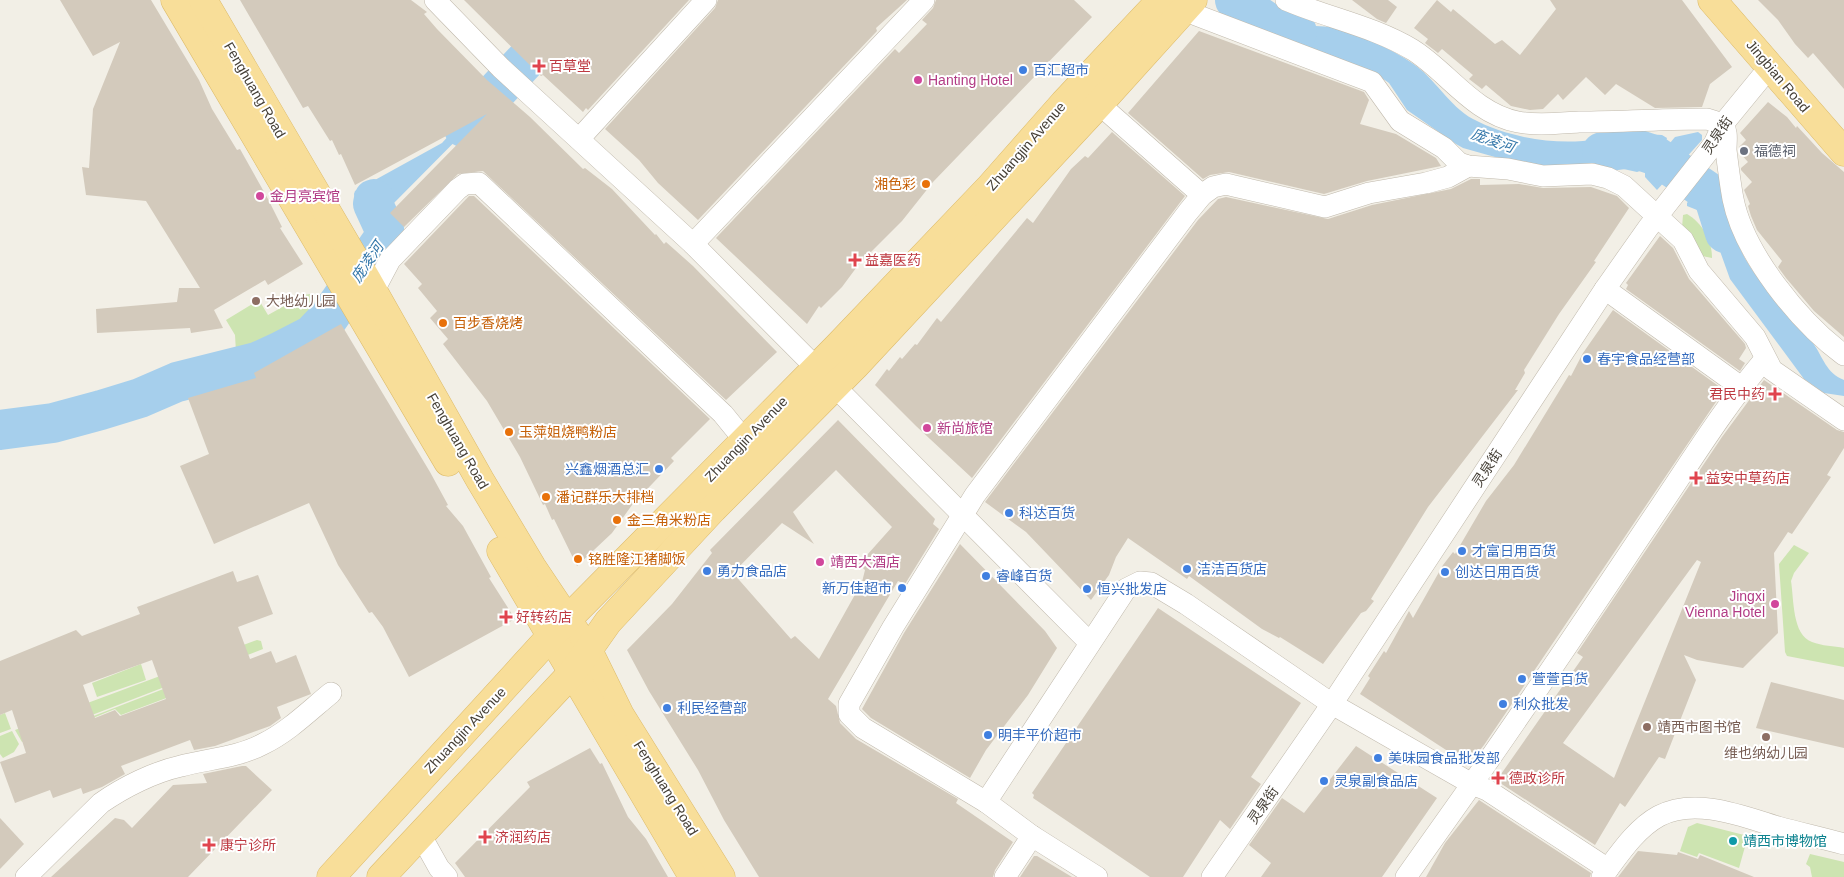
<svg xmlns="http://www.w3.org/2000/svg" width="1844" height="877" viewBox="0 0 1844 877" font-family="Arial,'Noto Sans SC',sans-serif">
  <rect width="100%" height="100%" fill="#f2efe6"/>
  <g fill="#cde4b1">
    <path d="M1687,214C1702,223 1712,240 1712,258L1702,256L1682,228L1683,215Z"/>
    <path d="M310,294L317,296C315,302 316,310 313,315C302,334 256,348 236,352L235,335L226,320L259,300L268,315L304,295Z"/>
    <path d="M1794,545L1809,553L1794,573L1791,581C1794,599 1792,635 1812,642C1822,646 1834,646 1844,648V667L1787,656L1785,652L1779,564Z"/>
    <path d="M257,640L261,641L263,649L22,742L15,730Z"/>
    <path d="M141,664L146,680L97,697L92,683Z"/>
    <path d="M166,688L169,697L121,715L115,709L76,725L65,727Z"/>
    <path d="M5,713L11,729L0,733V715Z"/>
    <path d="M12,731L19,744L14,752L3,758L0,754V736Z"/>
    <path d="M1697,823L1748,836L1739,868L1699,853L1697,857L1680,851L1688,827Z"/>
    <path d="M1810,854L1844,862V877H1812L1810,867L1806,864Z"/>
  </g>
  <g fill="#a6cfec">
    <path d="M1257,0C1274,0 1287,17 1303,23C1314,28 1326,25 1337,28C1362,36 1390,48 1412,63C1435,78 1449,106 1473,119C1505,136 1547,144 1583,141C1610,138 1635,134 1662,135L1667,138L1665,144L1643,170L1637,172L1610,166H1527L1463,148L1456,144L1407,110L1389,83L1379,76L1232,22Z"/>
    <path d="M497,83L504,92L388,209V217L405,235L383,260L360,220L354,194L355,191L442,143Z"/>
    <path d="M1698,132L1702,135V140L1657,190L1645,177V173L1675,137Z"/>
    <path d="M1714,175L1718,177C1726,204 1732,236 1746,260C1764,291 1791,315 1813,343C1823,357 1826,373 1844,380V396L1824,393L1804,379L1730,279L1711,226L1697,210L1687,206V203L1710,176Z"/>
  </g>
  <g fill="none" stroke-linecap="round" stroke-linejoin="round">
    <g stroke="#a6cfec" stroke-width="40">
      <path d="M1235,0L1267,22L1297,32"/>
      <path d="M463,127L582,0"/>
      <path d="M1602,152L1633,148L1654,155L1713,195L1725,233"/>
      <path d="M0,430L53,423L101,410L140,398L177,382L257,362L279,352L312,335L329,317L384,238V228L373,204L374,199"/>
    </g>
  </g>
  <g fill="#d3cabc" fill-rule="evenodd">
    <path d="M60,0H151L199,80L212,109L237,150L240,149L268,199L282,227L280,228L303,264L268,285L265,280L214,310L223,328L191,333L190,328L97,333L96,309L177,302L179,288H200L146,201L86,195L82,167L89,168L93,109L120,42L93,56Z"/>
    <path d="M240,0H411L427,12L424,14L437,29L487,80L530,117L583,169L585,168L612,189L655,235L656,234L664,244L666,242L693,266L777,352L726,400L483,171L458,174L404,227L390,213L487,114L355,185L341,154L339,155L332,140L330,141L308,106L303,108Z"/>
    <path d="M464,0H689L588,110L586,108L583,112L543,75L541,76Z"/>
    <path d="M718,0H907L876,28L877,31L698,220L658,183L639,160L605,129L715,8Z"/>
    <path d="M936,0H1074L1092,17L933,182L902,221L859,264L842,287L821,308L819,306L807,324L716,238L895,49L899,53L927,24L922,20L933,8Z"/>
    <path d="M1352,0H1388L1397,7L1386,23L1377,19Z"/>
    <path d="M1437,0L1451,12L1453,9L1495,44L1502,40L1520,55L1556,9L1550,0H1682L1732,67L1710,84L1702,107L1655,108L1616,84L1605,95L1586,77L1563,100L1558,94L1543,109L1530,110L1511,106L1486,85L1482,89L1469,79L1473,75L1442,49L1438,53L1425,43L1428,39L1414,28Z"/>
    <path d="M1758,0H1844V89L1813,53L1808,58L1795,44L1778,20Z"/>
    <path d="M1199,31L1364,92L1369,100L1360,124L1396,134L1436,158L1441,166L1367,181L1324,194L1229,172L1210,175L1203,179L1128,113Z"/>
    <path d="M1768,102L1787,117L1796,128L1797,126L1822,153L1844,172V337L1814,311L1786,278L1778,267L1782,261L1757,230L1751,216L1748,206L1750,204L1744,190L1752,182L1741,170V168L1748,162L1739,152V147L1746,140L1740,133Z"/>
    <path d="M1112,132L1185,196L972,478L916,426L875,385L887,369L889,371L900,357L902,359L915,344L917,345L937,318L941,322L1027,218L1033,223L1071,169L1085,156L1088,158Z"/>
    <path d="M1471,179H1480V185L1519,184L1543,188L1591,187L1617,196L1629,208L1594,261L1596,262L1559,314L1524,370L1525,373L1515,390H1518L1428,507L1371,599L1374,601L1366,611L1361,613L1323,664L1280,637L1279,638L1262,629L1189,576L1187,579L1128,538L1116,557L1109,575L1091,600L1026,532L985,502L1198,220L1218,199L1226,197L1328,219L1372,205L1451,189Z"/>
    <path d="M469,196H474L710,419L671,458L674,461L632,505L612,533L577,566L554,519L552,520L545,504L543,505L520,457L487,401L443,344L448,339L430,318L437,311L418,288L422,284L404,264Z"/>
    <path d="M1660,236L1673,248L1689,279L1745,344L1746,348L1739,359L1745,363L1740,371L1626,289L1628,285L1626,283Z"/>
    <path d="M1613,310L1724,390L1484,745L1476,755L1470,751L1463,761L1360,694L1370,678L1368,676L1384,651L1386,653L1409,611L1413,618L1443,565L1453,552L1455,554L1486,501L1514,465L1569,375L1571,376L1583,353Z"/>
    <path d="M341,324L430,472L448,505L446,506L463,526L491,577L489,578L515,619L409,677L383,627L372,612L369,613L338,565L309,503L214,544L180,466L209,454L188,398L256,378L254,373Z"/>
    <path d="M1764,380L1837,430L1844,432V448L1827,475L1831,477L1792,534L1788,532L1774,553L1778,633L1743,668L1697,660L1684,655L1696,680L1665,759L1659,757L1625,807L1620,803L1595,845L1494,779L1497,775L1499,777L1583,657L1577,653L1722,437ZM1697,560L1701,562L1614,778L1563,743Z"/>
    <path d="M838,420L935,519L933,524L939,529L905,584L898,581L828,699L836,706L840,723L856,739L958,799L956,803L1013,842L995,870L993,877H759L724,820L698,770L649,691L627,650L672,604L712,553L710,550ZM836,470L892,527L859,564L865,570L862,582L819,659L795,636L791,639L733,573L782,523L814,544L793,512Z"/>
    <path d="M960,544L1045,631L1057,648L1028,695L986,750L970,778L871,718L862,709L904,633Z"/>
    <path d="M233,571L237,582L258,575L273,614L238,627L250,659L271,651L276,663L296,655L311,694L277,707L281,718L270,726L215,746L194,750L190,740L121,766L125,774L102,787L83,794L81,788L53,798L50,790L15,803L0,762L26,753L12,710L0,715V661L76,630L82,636L140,614L137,607ZM152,660L166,699L120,716L115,710L95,718L83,685Z"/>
    <path d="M1158,608L1301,703L1251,777L1261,784L1230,829L1220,820L1183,877H1150L1033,798L1034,795L1032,793Z"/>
    <path d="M1771,682L1844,700V748L1756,728Z"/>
    <path d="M1356,746L1437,798L1382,877H1261L1271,863L1249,845L1282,798L1304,813Z"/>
    <path d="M590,748L600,764L602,763L628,817L646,839L668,877H465L455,863L530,787L527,782Z"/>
    <path d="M242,766H246L272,790L188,877H51L115,818L124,820L132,828L173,785L207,783L203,774Z"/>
    <path d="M1479,800L1591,873L1590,877H1426L1445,843Z"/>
    <path d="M0,818L24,844L0,869Z"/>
    <path d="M1638,851L1677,855L1678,852L1698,859L1700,855L1754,877H1618Z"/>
    <path d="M1034,856H1037L1072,877H1020Z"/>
  </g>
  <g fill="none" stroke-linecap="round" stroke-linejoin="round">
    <g stroke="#c0b9ac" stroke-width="22">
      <g id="minor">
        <path d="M435,0L501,68L693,244L1090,643"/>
        <path d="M1286,0C1328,18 1373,26 1413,50C1449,73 1473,113 1518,122C1538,126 1559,123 1579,122C1621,122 1665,119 1707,119L1723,124C1728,133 1726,140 1726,150C1728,166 1730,183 1733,199C1744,254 1800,323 1844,355"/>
        <path d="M1196,15L1372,82L1400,121L1444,148L1459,163L1468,166L1508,169L1543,176L1592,174L1608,178L1624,186L1683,240L1699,271L1755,337L1772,370L1844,420"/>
        <path d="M1099,104L1202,195"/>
        <path d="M579,139L706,0"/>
        <path d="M693,244L924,0"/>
        <path d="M1605,289L1741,387"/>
        <path d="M373,292L390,260L458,189L465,184L479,183L723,414L745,441"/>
        <path d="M986,802L863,728L849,714V704L893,627L975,495L1188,212L1202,195L1213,187L1226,184L1234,186L1325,207L1369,193L1426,183L1448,177L1468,166"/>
        <path d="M420,834L439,868L447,877"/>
        <path d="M1608,869L1487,790L1472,784C1537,692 1599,598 1662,504C1695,455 1726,405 1765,359"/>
        <path d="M26,877L101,803C124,787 154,772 181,766C208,759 239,757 263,744C288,732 309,711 331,693"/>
        <path d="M1005,877L1032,836"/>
        <path d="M1097,877L1032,836L986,802L1126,589L1140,582L1151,583L1186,604L1332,704L1472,784L1406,877"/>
        <path d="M1212,877L1332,704L1605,289L1648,228L1714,144L1723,124L1764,74L1772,67"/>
        <path d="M1602,877C1618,856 1635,829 1659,816C1695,797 1742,816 1778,827C1800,833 1822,838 1844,844"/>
      </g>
    </g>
    <g stroke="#ddbb6a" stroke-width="29">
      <g id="major">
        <path d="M175,0L448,462"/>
        <path d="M203,0L367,280L480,480L532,567L589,652L620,715L721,877"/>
        <path d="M1712,0L1844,152"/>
        <path d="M501,551L693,877"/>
        <path d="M331,877L551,636L837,347L989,188L1064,103L1161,0"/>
        <path d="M381,877L572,673L608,622L713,509L855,366L1099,104L1193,0"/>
      </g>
    </g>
    <use href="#minor" stroke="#fff" stroke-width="21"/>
    <use href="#major" stroke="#f8de99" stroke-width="28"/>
  </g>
  <g fill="#e0444e" stroke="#fff" stroke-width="2">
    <path d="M536.5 58.5h5v5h5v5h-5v5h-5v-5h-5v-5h5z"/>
    <path d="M852.5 252.5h5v5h5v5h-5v5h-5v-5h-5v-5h5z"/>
    <path d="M1772.5 386.5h5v5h5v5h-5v5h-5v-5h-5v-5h5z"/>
    <path d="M1693.5 470.5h5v5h5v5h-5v5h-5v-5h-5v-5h5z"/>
    <path d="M503.5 609.5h5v5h5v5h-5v5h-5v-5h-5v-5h5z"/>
    <path d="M1495.5 770.5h5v5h5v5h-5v5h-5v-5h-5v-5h5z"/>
    <path d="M482.5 829.5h5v5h5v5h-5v5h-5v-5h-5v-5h5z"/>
    <path d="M206.5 837.5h5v5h5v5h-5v5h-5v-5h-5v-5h5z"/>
  </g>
  <g fill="#3f7fe0" stroke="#fff" stroke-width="2">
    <circle cx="1023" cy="70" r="5"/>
    <circle cx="1587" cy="359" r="5"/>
    <circle cx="659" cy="469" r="5"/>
    <circle cx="1009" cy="513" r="5"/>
    <circle cx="1462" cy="551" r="5"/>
    <circle cx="1187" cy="569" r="5"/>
    <circle cx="707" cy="571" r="5"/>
    <circle cx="1445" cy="572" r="5"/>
    <circle cx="986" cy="576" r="5"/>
    <circle cx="902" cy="588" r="5"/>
    <circle cx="1087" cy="589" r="5"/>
    <circle cx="1522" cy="679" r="5"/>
    <circle cx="1503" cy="704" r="5"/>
    <circle cx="667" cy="708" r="5"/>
    <circle cx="988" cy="735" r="5"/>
    <circle cx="1378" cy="758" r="5"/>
    <circle cx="1324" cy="781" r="5"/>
  </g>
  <g fill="#d1479c" stroke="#fff" stroke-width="2">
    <circle cx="918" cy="80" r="5"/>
    <circle cx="260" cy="196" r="5"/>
    <circle cx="927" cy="428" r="5"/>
    <circle cx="820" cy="562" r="5"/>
    <circle cx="1775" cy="604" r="5"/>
  </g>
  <circle fill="#6b7280" stroke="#fff" stroke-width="2" cx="1744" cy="151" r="5"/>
  <g fill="#e8710a" stroke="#fff" stroke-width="2">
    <circle cx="926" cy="184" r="5"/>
    <circle cx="443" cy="323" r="5"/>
    <circle cx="509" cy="432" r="5"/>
    <circle cx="546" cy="497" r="5"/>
    <circle cx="617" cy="520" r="5"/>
    <circle cx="578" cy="559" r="5"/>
  </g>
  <g fill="#8d6e63" stroke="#fff" stroke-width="2">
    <circle cx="256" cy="301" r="5"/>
    <circle cx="1647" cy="727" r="5"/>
    <circle cx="1766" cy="737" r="5"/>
  </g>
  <circle fill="#0f9aa8" stroke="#fff" stroke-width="2" cx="1733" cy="841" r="5"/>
  <g text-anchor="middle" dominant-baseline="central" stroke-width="4" stroke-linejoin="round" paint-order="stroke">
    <g font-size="14" fill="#be3a42" stroke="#fff" text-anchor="start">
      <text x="549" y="66">百草堂</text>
      <text x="865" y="260">益嘉医药</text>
      <text x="1765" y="394" text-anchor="end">君民中药</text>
      <text x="1706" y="478">益安中草药店</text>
      <text x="516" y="617">好转药店</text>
      <text x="1509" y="778">德政诊所</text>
      <text x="495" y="837">济润药店</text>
      <text x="220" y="845">康宁诊所</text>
    </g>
    <g font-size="14" fill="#366cbe" stroke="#fff" text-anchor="start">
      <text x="1033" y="70">百汇超市</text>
      <text x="1597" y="359">春宇食品经营部</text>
      <text x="649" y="469" text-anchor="end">兴鑫烟酒总汇</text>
      <text x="1019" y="513">科达百货</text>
      <text x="1472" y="551">才富日用百货</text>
      <text x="1197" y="569">洁洁百货店</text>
      <text x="717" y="571">勇力食品店</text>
      <text x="1455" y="572">创达日用百货</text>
      <text x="996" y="576">睿峰百货</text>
      <text x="892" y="588" text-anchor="end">新万佳超市</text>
      <text x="1097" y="589">恒兴批发店</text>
      <text x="1532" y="679">萱萱百货</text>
      <text x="1513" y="704">利众批发</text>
      <text x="677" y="708">利民经营部</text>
      <text x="998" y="735">明丰平价超市</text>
      <text x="1388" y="758">美味园食品批发部</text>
      <text x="1334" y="781">灵泉副食品店</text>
    </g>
    <g font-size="14" fill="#453f36" stroke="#fff">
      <text transform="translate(1778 76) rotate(50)">Jingbian Road</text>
      <text transform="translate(255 90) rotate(60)">Fenghuang Road</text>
      <text transform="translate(1717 135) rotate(-56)">灵泉街</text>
      <text transform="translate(1026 146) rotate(-49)">Zhuangjin Avenue</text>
      <text transform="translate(746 439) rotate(-46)">Zhuangjin Avenue</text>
      <text transform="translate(458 441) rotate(60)">Fenghuang Road</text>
      <text transform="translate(1487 468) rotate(-57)">灵泉街</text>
      <text transform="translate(465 730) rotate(-47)">Zhuangjin Avenue</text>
      <text transform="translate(666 788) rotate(58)">Fenghuang Road</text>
      <text transform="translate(1263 805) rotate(-55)">灵泉街</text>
    </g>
    <g font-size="14" fill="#b23c85" stroke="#fff" text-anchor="start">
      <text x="928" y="80">Hanting Hotel</text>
      <text x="270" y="196">金月亮宾馆</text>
      <text x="937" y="428">新尚旅馆</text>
      <text x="830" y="562">靖西大酒店</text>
      <text x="1765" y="596" text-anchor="end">Jingxi<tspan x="1765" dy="16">Vienna Hotel</tspan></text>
    </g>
    <g font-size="14" fill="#5b616d" stroke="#fff" text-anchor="start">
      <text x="1754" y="151">福德祠</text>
    </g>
    <g font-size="14" fill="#c56008" stroke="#fff" text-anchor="start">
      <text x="916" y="184" text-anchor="end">湘色彩</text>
      <text x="453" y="323">百步香烧烤</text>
      <text x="519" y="432">玉萍姐烧鸭粉店</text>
      <text x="556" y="497">潘记群乐大排档</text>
      <text x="627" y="520">金三角米粉店</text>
      <text x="588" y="559">铭胜隆江猪脚饭</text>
    </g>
    <g font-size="14" fill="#785e54" stroke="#fff" text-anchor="start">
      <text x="266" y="301">大地幼儿园</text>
      <text x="1657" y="727">靖西市图书馆</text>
      <text x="1766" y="753" text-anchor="middle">维也纳幼儿园</text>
    </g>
    <g font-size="14" fill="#0d838f" stroke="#fff" text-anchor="start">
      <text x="1743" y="841">靖西市博物馆</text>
    </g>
    <g font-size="15" font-style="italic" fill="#3578aa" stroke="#fff">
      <text transform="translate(1493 140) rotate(19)">庞凌河</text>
      <text transform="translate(367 262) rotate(-56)">庞凌河</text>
    </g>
  </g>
</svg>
